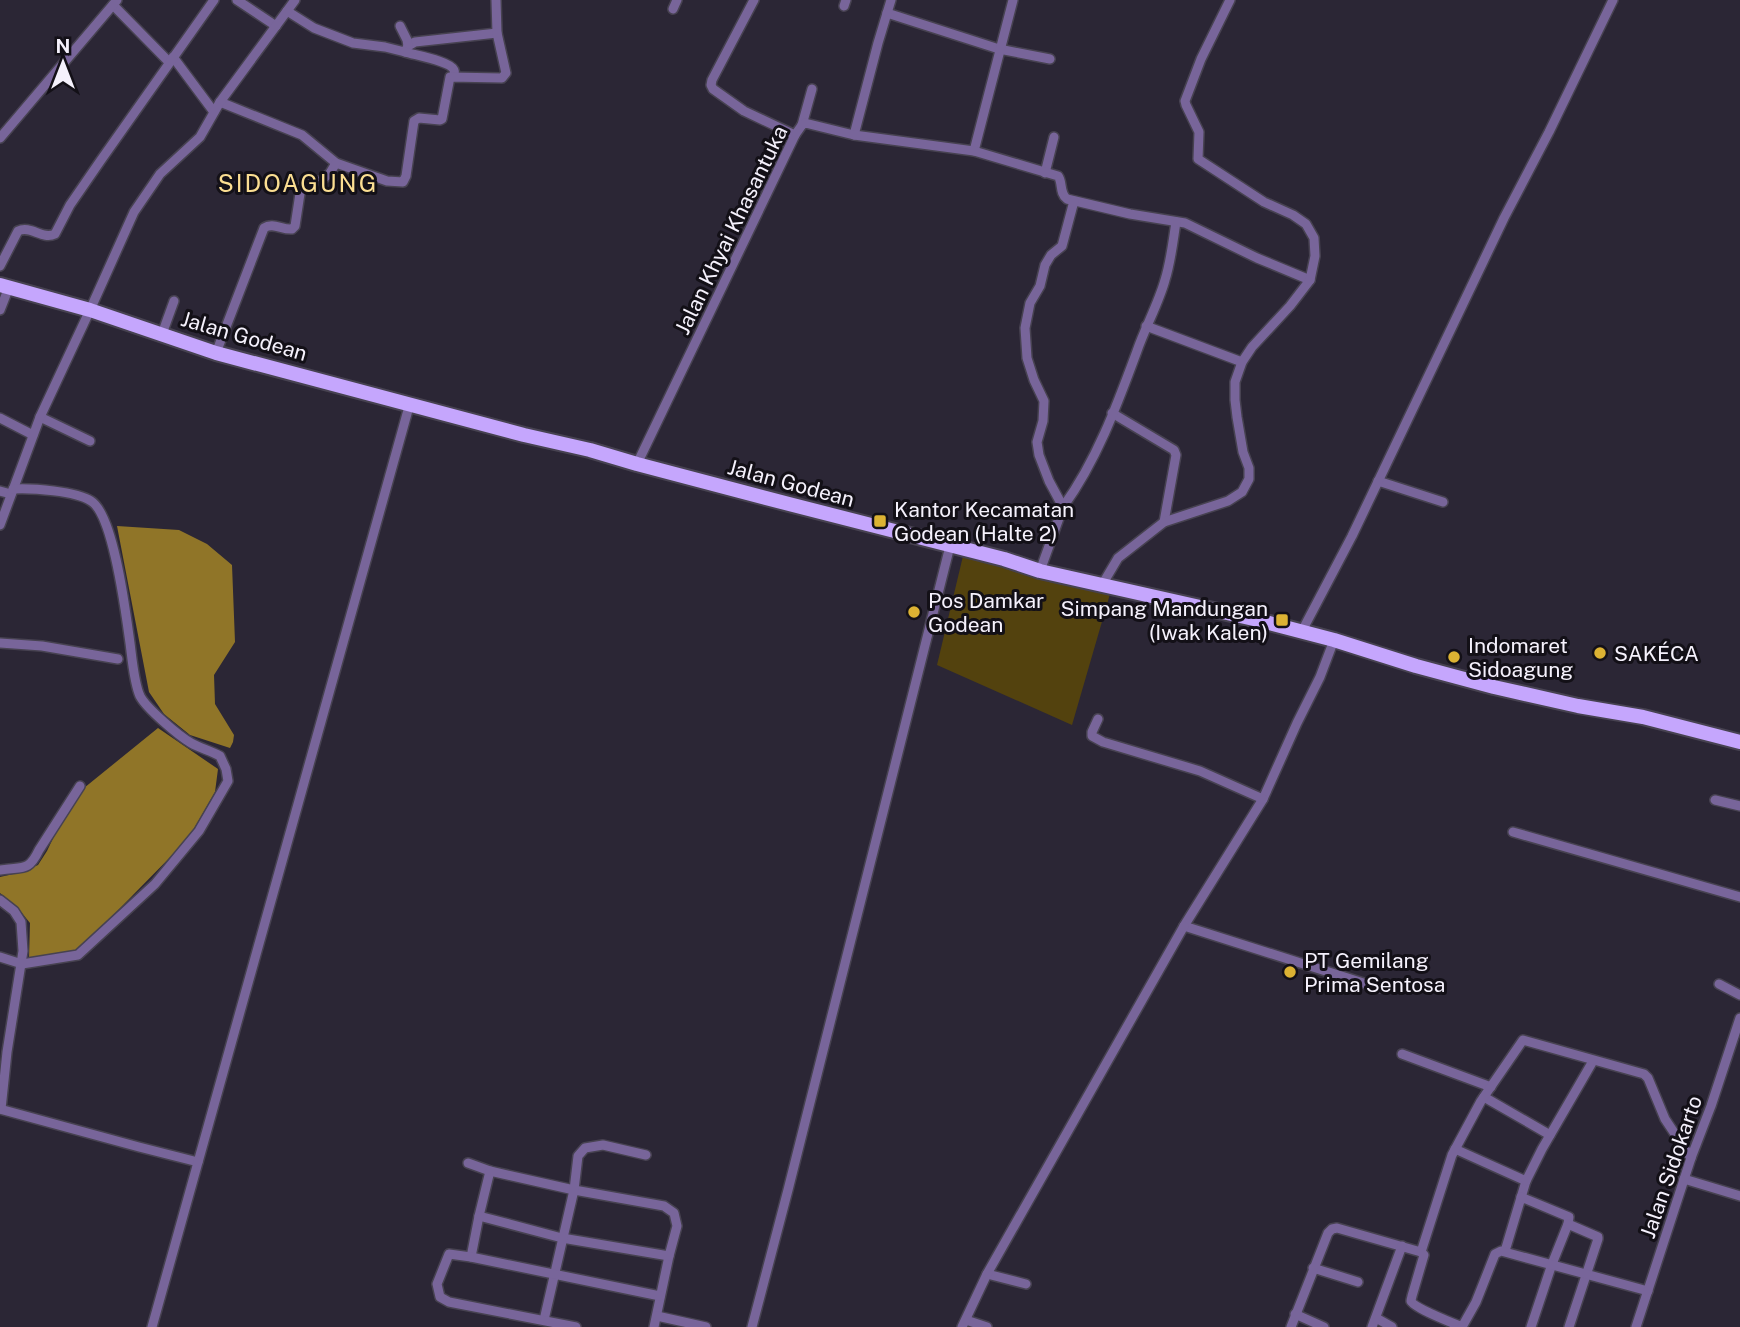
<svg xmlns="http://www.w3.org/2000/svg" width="1740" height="1327" viewBox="0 0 1740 1327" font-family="'Public Sans',sans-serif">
  <rect width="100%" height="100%" fill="#2b2635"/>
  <path fill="#53420e" d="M963,556L1110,594L1072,725L937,665Z"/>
  <g fill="#907528">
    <path d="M117,526L179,530L207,544L232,565L235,642L214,675L215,704L234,735L233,742L230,748L190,735L164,714L149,692Z"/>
    <path d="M158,728L218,769L215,792L188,839L76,953L29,959L30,923L17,907L0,893V877L22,872L38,865L47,851L67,809L84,788Z"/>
  </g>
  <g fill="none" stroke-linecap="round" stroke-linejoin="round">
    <g stroke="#474251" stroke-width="12">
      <g id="minor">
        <path d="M237,0L276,26"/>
        <path d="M754,0L712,80L711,85L713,89L744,111L795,135"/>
        <path d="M113,5L169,62"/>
        <path d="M844,6L846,0"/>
        <path d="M673,9L677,0"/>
        <path d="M287,11L314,28L353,43L385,47L405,52L408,46L415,42L497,33"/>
        <path d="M887,13L999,49L1050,59"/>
        <path d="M400,26L407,40L408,46"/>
        <path d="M405,52C414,55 450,61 454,70C455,72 454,74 454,76"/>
        <path d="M173,57L214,112"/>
        <path d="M220,102L302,135L336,163L387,181L403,182L406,176L414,121L419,118L440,120L442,119L450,77L502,78L506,73L497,33L496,0"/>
        <path d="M802,125L812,89"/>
        <path d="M854,135L878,43L891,0"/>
        <path d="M0,138L117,0"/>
        <path d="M974,151L1013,0"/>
        <path d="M1045,173L1054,137"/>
        <path d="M0,266L18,231C31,225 42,240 55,234L70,205L101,160L214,0"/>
        <path d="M0,310L9,287"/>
        <path d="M1146,326L1242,362"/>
        <path d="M162,334L174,301"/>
        <path d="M216,353L264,228C273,222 282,230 292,229L295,226L301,187C305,180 313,182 321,181L330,173L336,163"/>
        <path d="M1112,413L1174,450L1176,455L1164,522"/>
        <path d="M40,417L90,441"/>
        <path d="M0,418L33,435"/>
        <path d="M637,464L795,135L802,125L805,123L854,135L974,151L1058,176C1063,182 1059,193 1067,199L1130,214L1185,223L1257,258L1310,280"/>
        <path d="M1378,481L1443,502"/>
        <path d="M0,491L11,494"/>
        <path d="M1063,507C1097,460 1117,405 1137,351C1145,328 1159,302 1165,280C1171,261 1173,241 1176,222"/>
        <path d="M0,525L40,417L90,310L134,212L160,174L200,137L220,102L295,0"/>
        <path d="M1040,571L1063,507L1049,481L1039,455L1037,442L1043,421L1044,401L1034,380L1027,358L1025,328L1030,303L1040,286L1045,265L1051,255L1062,246L1074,201"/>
        <path d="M1102,585L1118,558L1164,522L1228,501L1242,492L1249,479V468L1243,452L1237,417L1235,400V382L1242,362L1252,347L1290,306L1310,280L1315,256L1314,238L1306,224L1293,215L1264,202L1198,159L1199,132L1186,105L1185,101L1201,59L1230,0"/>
        <path d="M1302,631L1352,536L1504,218L1549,132L1613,0"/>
        <path d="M1334,640L1320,677L1297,723L1263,799L1184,926L1379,988"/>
        <path d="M0,643L42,646L118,659"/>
        <path d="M1098,719L1092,732V736L1103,742L1200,771L1263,799"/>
        <path d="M1715,800L1740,806"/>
        <path d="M1513,832L1740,897"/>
        <path d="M0,870C22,866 28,873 39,850L80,786"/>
        <path d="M0,900L14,911L21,922L23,951L7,1052L1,1109"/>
        <path d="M0,957L22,964L78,955L155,884L199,831L228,781L226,769L220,756C211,751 200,748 191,743C179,736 146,708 140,696C134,683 132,658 130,643C126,615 114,515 91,501C76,491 32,488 13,489"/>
        <path d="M1719,984L1740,995"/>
        <path d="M1402,1054L1491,1087"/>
        <path d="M1484,1097L1550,1135"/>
        <path d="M0,1109L139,1147L198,1162"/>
        <path d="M1455,1149L1526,1181L1505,1251"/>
        <path d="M468,1163L490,1171"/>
        <path d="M1684,1179L1740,1196"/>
        <path d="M1526,1181L1542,1149L1593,1061"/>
        <path d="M1521,1197L1569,1217L1568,1224L1552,1264L1531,1327"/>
        <path d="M479,1216L490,1171L574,1190L664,1206L674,1213L677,1226L669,1256L654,1327"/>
        <path d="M1568,1224L1598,1237V1239L1569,1327"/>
        <path d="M1421,1252L1452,1155L1481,1101L1523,1040L1644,1074L1648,1078L1665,1119L1691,1158"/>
        <path d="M471,1257L479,1216L562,1238L669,1256"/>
        <path d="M1313,1268L1358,1282"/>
        <path d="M987,1274L1026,1284"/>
        <path d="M1295,1314L1324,1327"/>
        <path d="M657,1316L706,1327"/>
        <path d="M1376,1318L1392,1327"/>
        <path d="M544,1320L574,1190L578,1156L585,1148L603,1145L646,1155"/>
        <path d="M966,1320L987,1327"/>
        <path d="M152,1327L410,403"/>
        <path d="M576,1327L449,1302L440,1297L437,1284L449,1254L471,1257L660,1296"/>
        <path d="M752,1327L788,1190L950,546"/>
        <path d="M962,1327L987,1274L1184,926"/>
        <path d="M1291,1327L1328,1233L1332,1229L1337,1228L1421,1252L1424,1255L1412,1296C1412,1297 1411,1299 1411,1301C1414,1308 1453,1323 1462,1327"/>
        <path d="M1372,1327L1402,1246"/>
        <path d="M1462,1327L1476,1302L1495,1254L1501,1251L1648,1291"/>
        <path d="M1636,1327L1691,1158L1711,1106L1740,1018"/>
      </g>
    </g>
    <g stroke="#474251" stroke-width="18">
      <path id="primary" d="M0,285L90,310L216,353L524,435L590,450L637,464L789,504L1004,559L1040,571L1258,620L1334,640L1416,666L1494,687L1578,706L1643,717L1740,742"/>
    </g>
    <use href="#minor" stroke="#78659a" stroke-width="9"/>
    <use href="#primary" stroke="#c5a6fd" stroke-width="14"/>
  </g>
  <g fill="#dcb233" stroke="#131017" stroke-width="2.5">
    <rect x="873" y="514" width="14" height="14" rx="3.5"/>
    <circle cx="914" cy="612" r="7"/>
    <rect x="1275" y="613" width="14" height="14" rx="3.5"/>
    <circle cx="1600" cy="653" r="7"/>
    <circle cx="1454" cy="657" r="7"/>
    <circle cx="1290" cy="972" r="7"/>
  </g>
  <g text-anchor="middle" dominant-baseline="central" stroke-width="6" stroke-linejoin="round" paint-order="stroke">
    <g font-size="21" fill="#f5f1fc" stroke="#131017">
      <text transform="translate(731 230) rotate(-64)">Jalan Khyai Khasantuka</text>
      <text transform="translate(244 336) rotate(16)">Jalan Godean</text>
      <text transform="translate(791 483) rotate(15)">Jalan Godean</text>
      <text transform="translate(1671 1167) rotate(-71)">Jalan Sidokarto</text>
    </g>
    <g font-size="21" fill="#f5f1fc" stroke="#131017" text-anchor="start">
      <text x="894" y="509">Kantor Kecamatan<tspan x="894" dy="24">Godean (Halte 2)</tspan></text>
      <text x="928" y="600">Pos Damkar<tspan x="928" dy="24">Godean</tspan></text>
      <text x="1268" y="608" text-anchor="end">Simpang Mandungan<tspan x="1268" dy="24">(Iwak Kalen)</tspan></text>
      <text x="1468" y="645">Indomaret<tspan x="1468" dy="24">Sidoagung</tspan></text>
      <text x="1614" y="653">SAKÉCA</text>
      <text x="1304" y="960">PT Gemilang<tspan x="1304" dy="24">Prima Sentosa</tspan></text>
    </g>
    <g font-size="24" letter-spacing="2" fill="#fbde92" stroke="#131017">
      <text x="298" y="183">SIDOAGUNG</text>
    </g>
  </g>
  <g transform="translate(63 63)" stroke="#131017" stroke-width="5" paint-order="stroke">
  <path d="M0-5L12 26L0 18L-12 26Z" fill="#f5f1fc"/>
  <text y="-10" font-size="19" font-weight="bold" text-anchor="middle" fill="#f5f1fc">N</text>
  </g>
</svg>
